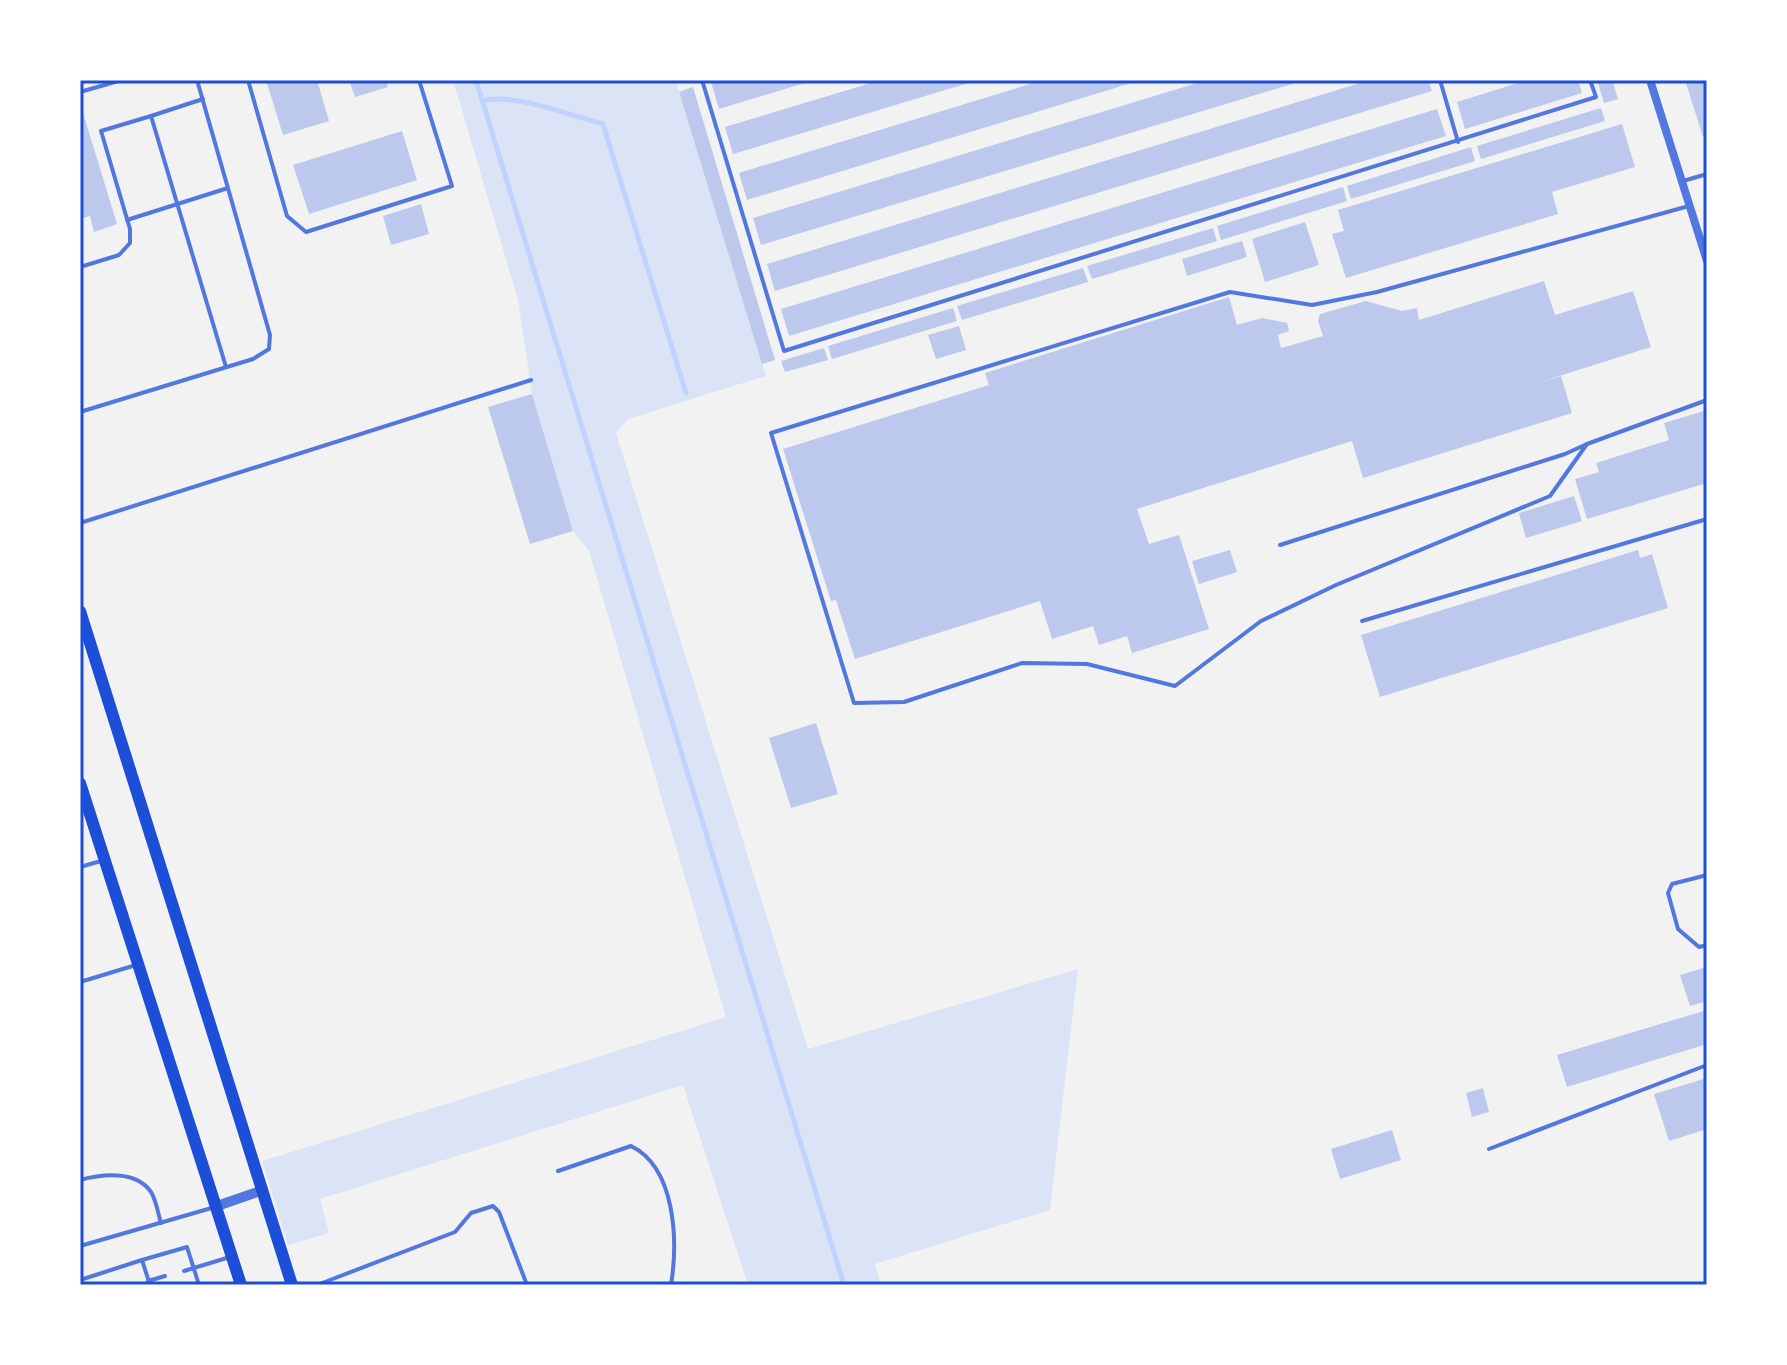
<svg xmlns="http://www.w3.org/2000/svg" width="1787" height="1365" viewBox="0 0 1787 1365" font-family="'Source Sans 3',sans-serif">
  <rect width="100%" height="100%" fill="#f2f2f2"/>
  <path fill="#dbe4f7" d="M453,80H675L766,376L628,419L616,433L808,1049L1078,969L1050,1210L875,1264L881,1285H748L683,1085L320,1199L329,1233L288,1245L262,1161L726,1017L589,551L573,531L532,394L518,300Z"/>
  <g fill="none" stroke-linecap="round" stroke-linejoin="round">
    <g stroke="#bfd3fe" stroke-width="5">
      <path d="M476,80L844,1285"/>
      <path d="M482,101C512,92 572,116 603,124L686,393"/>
    </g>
  </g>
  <g fill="#bdc9ec">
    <path d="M266,80H317L329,121L283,135Z"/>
    <path d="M349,80H386L388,87L355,97Z"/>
    <path d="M716,80H811V81L719,109L711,82Z"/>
    <path d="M881,80L975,81L733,154L725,127Z"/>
    <path d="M1043,80L1138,81L747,200L739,173Z"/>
    <path d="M1207,80L1302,81L761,245L753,218Z"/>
    <path d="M1370,80H1428L1432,91L775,291L767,264Z"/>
    <path d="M1528,80H1578L1582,93L1465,129L1457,102Z"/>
    <path d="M1597,80H1612L1618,99L1604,103Z"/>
    <path d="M1685,80H1707V136L1703,137Z"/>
    <path d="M693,87L775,360L762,364L679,92Z"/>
    <path d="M80,103L117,224L94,232L90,216L80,219Z"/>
    <path d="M1601,108L1605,121L1481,159L1477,146Z"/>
    <path d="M1437,109L1446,136L789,336L781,309Z"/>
    <path d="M1622,124L1635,167L1552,192L1558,214L1346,278L1332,234L1344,231L1338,210Z"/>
    <path d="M402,131L417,180L309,214L293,165Z"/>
    <path d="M1471,147L1475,161L1351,199L1347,186Z"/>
    <path d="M1343,187L1347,201L1221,240L1217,226Z"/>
    <path d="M421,204L429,234L391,245L383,216Z"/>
    <path d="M1305,222L1319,265L1265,282L1252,239Z"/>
    <path d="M1213,228L1217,241L1092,279L1087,266Z"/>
    <path d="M1242,241L1247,257L1187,276L1182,259Z"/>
    <path d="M1083,268L1088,282L962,320L957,306Z"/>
    <path d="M1544,281L1555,315L1633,291L1651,347L1534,384L1561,376L1572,413L1363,478L1352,441L1137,509L1149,544L1179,535L1209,629L1132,653L1127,636L1099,645L1093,626L1052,639L1040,601L855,659L836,600L831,601L783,449L989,385L985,373L1229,297L1237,325L1262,318L1287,323L1289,331L1278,335L1281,348L1323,336L1318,321L1320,314L1366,301L1402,311L1417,308L1419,320Z"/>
    <path d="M953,308L957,321L832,359L828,346Z"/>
    <path d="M959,326L966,350L936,359L928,335Z"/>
    <path d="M824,348L828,360L785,372L781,361Z"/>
    <path d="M532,394L573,531L530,544L488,407Z"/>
    <path d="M1707,410V483L1587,519L1575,479L1599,472L1596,463L1669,440L1664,423Z"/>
    <path d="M1574,496L1582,521L1526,538L1519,513Z"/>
    <path d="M1230,550L1237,572L1199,584L1192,561Z"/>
    <path d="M1638,550L1640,558L1652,554L1668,608L1380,697L1361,635Z"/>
    <path d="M816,723L838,794L791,808L769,738Z"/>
    <path d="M1707,967V1001L1690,1006L1680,975Z"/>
    <path d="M1707,1010V1044L1567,1087L1557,1055Z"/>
    <path d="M1707,1078V1129L1669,1141L1654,1094Z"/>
    <path d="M1483,1088L1489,1112L1472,1117L1466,1093Z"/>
    <path d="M1392,1130L1401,1160L1340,1179L1331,1149Z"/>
  </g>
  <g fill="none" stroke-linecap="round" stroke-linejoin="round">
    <g stroke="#5277de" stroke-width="4">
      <path d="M248,80L287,216L306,232L452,186L419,80"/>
      <path d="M702,80L784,351L1596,97L1590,80"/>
      <path d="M1440,80L1458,142"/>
      <path d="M80,92L122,80"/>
      <path d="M203,99L151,116L226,367"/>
      <path d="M1683,181L1707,174"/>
      <path d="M127,220L228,188"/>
      <path d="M80,267L119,255L130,243V229L101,131L151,116"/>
      <path d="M80,412L253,359L269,349L270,335L197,80"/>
      <path d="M1587,444L1707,400"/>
      <path d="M80,523L531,380"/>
      <path d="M1280,545L1565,454L1587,444L1550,496L1336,585L1261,621L1175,686L1087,664L1022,663L904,702L854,703L771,433L1230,292L1312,305L1377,292L1689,206"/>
      <path d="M1362,621L1707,519"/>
      <path d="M80,867L101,861"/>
      <path d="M1707,875L1672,884L1668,893L1678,929L1699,947L1707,945"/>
      <path d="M80,982L136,965"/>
      <path d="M1489,1149L1707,1065"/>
      <path d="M558,1171L631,1146C676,1168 678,1241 671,1285"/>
      <path d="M80,1180C102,1174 136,1170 151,1192C156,1200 158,1213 161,1223"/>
      <path d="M80,1246L215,1207"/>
      <path d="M184,1271L230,1257"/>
      <path d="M80,1280L142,1260"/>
      <path d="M148,1281L165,1276"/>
      <path d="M150,1285L142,1260L187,1247L199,1285"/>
      <path d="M317,1285L455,1232L471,1213L493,1206L499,1212L527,1285"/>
    </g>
    <path stroke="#5277de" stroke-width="8" d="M1650,80L1707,261"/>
    <path stroke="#5277de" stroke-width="10" d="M217,1206L263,1190"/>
    <g stroke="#1d4ed8" stroke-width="12">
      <path d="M80,611L292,1285"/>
      <path d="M80,783L241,1285"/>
    </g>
  </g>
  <rect width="1787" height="1365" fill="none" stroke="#ffffff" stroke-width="164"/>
  <rect x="82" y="82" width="1623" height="1201" fill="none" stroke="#1d4ed8" stroke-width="3"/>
</svg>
